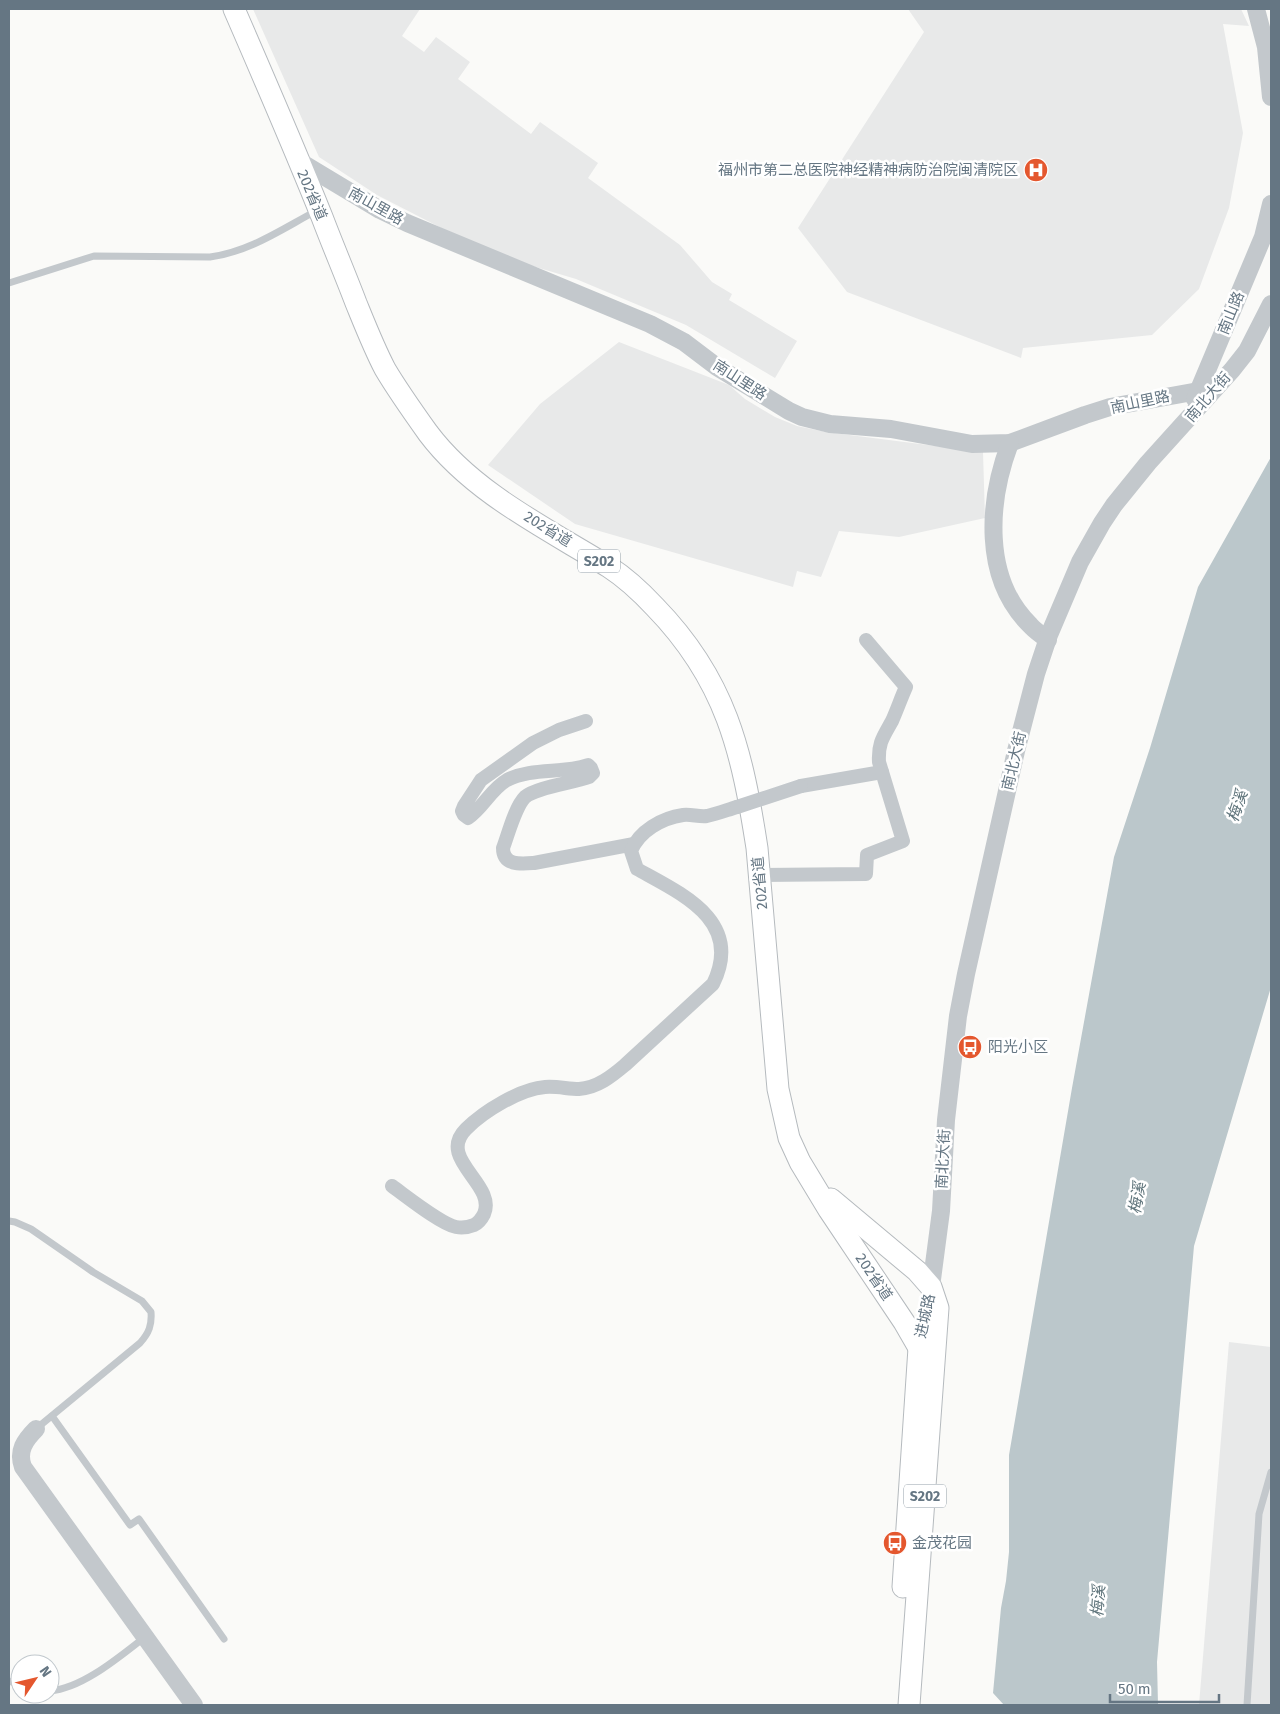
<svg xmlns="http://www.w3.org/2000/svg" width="1280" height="1714" viewBox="0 0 1280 1714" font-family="'Fira Sans','Noto Sans SC',sans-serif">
  <rect width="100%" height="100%" fill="#fafaf8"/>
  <g fill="#e8e9e9">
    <path d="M253,9H420L402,36L424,52L436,37L470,62L458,79L531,134L540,122L598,163L588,178L680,245L712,282L732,294L729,300L797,341L775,378L686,325L576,279L492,254L377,195L319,157Z"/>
    <path d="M908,9H1241L1249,26L1223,24L1243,133L1229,208L1199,289L1152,335L1023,348L1021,358L847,292L798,228L924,32Z"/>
    <path d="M619,342L729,385L745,399L775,417L797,426L826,432L983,452L985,518L899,537L839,531L821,577L797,571L793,587L575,524L488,465L540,404Z"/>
    <path d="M1229,1342L1271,1347V1705H1199Z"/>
  </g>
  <path fill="#bbc7cb" d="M1271,457V987L1194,1246L1157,1662L1158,1705H1004L993,1693L1001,1608L1006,1581L1009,1552V1455L1072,1088L1114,857L1150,748L1198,587Z"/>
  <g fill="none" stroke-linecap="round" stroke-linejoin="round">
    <g stroke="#b5babe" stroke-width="23">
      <g id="primary">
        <path d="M234,9C264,78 294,147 322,217C333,246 345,274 356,303C365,325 374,348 385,369C398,391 413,412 428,433C473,493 546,528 609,567C626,578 641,592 655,607C726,680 742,751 757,848L778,1089L789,1138L800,1162L829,1210L904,1322L919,1348"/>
        <path d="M831,1199L917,1271L931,1287L938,1308L909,1705"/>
        <path d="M903,1587L919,1348L921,1334"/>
      </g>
    </g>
    <g stroke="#c3c8cc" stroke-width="7">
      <path d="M9,283L94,256L210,257C249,252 282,229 316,211"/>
      <path d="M9,1221L15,1222L31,1229L93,1272L142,1301L151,1312C152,1325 149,1333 140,1343L37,1428"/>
      <path d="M52,1416L130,1525L139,1519L224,1639"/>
      <path d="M9,1681L20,1685"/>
      <path d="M50,1691C83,1688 119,1657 145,1637"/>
      <path d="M1247,1705L1259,1514L1271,1472"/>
    </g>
    <g stroke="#c3c8cc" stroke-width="14">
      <path d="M586,721L559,730L533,743L481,780L464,806L462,811L464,815L468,818C483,808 491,789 507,780C532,767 562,774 588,765L591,768L593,773L589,777C573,783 537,787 525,797C515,807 508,835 503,848C503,866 521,864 534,863L634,844"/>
      <path d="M801,786L882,772"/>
      <path d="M759,875L866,874L867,855L903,841L879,762C878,743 883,737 892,721C897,710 901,698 906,687L866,640"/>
      <path d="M392,1186C406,1196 441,1224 456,1227C461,1228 469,1227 474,1225C478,1223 482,1218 484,1214C497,1184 436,1159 466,1129C484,1111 520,1089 545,1087C557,1086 568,1089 579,1089C597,1088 612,1076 625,1065L713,984C744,921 682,894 637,869L631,851C639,831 662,818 683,815C691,814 699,817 707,816C717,814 727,810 737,807"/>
    </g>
    <g stroke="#c3c8cc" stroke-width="18">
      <path d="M1256,9L1266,47L1271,97"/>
      <path d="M297,160L380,210L407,223L650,324L684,342L717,367L789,411L802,417L830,424L891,429L972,444L1010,443L1085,415L1110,407L1215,388"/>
      <path d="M1195,399L1263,237L1271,204"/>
      <path d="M1010,443C988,501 982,578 1030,625C1035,631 1042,635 1048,640"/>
      <path d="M931,1287L941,1211L946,1120L958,1016L966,974L1016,751L1036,674L1049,635L1080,562L1102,523L1114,505L1148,463L1232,370L1247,351L1271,304"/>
      <path d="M36,1429C25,1440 17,1451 23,1467L194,1705"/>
    </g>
    <use href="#primary" stroke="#fff" stroke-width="21"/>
    <path stroke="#c3c8cc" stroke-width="14" d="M737,807L801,786"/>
  </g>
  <defs>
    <g id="hospital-disc" transform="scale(1.25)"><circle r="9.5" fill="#e4572e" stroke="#fff"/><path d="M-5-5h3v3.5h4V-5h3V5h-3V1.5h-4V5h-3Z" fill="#fff"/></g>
    <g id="bus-disc" transform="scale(1.25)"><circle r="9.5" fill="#e4572e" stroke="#fff"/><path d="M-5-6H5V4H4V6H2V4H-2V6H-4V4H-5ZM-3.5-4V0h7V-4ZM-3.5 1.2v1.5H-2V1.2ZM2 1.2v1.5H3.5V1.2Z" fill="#fff"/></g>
  </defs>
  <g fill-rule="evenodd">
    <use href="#hospital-disc" x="1036" y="170"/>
    <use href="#bus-disc" x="970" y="1047"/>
    <use href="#bus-disc" x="895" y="1543"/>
  </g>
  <g text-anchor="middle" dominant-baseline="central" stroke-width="5" stroke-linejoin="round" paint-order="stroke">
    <g fill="#fff" stroke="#939fa8" stroke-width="1">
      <rect x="578" y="549.5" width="42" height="23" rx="4"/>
      <rect x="904" y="1484.5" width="42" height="23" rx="4"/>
    </g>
    <g font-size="14" font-weight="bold" fill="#657683">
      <text x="599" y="561">S202</text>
      <text x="925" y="1496">S202</text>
    </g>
    <g font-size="15" fill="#657683" stroke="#fff" text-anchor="start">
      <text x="1018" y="170" text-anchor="end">福州市第二总医院神经精神病防治院闽清院区</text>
      <text x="988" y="1047">阳光小区</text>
      <text x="912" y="1543">金茂花园</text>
    </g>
    <g font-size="15" fill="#657683" stroke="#fff">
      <text transform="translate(312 195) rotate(67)">202省道</text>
      <text transform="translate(376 206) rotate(29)">南山里路</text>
      <text transform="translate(1231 313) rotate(-68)">南山路</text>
      <text transform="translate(740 380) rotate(33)">南山里路</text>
      <text transform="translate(1208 397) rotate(-49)">南北大街</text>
      <text transform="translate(1140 402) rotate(-12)">南山里路</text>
      <text transform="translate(548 529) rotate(32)">202省道</text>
      <text transform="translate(1014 761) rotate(-77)">南北大街</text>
      <text transform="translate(760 883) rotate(-95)">202省道</text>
      <text transform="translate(943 1159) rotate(-87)">南北大街</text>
      <text transform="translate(874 1277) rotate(56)">202省道</text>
      <text transform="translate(925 1316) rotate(-78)">进城路</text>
    </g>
    <g font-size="16" font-style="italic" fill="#60757c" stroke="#fff">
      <text transform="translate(1237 806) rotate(-71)">梅溪</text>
      <text transform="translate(1137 1198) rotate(-80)">梅溪</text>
      <text transform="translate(1098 1601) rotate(-86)">梅溪</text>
    </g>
  </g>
  <rect width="1280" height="1714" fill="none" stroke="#657683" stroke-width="20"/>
  <g transform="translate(35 1679) rotate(55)"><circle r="24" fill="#ffffff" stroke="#c1c8cd"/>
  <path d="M0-4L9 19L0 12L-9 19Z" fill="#e4572e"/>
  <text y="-8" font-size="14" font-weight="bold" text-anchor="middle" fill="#657683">N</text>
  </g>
  <path d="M1110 1694v8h109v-8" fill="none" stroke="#657683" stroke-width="2.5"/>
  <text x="1118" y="1694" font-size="15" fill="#657683" stroke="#ffffff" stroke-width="4" paint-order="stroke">50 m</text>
</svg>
